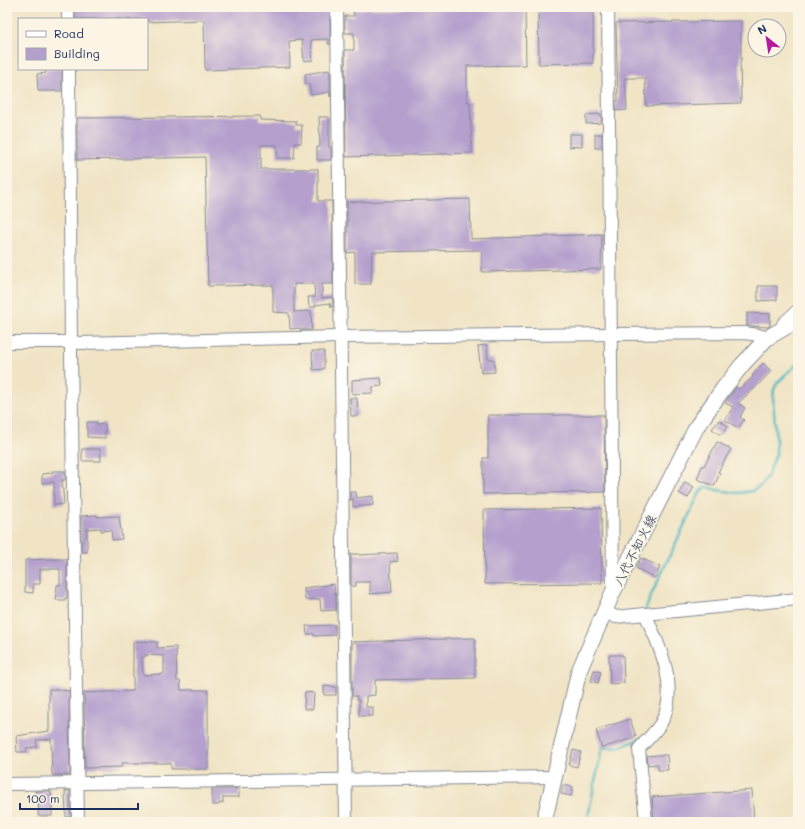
<svg xmlns="http://www.w3.org/2000/svg" width="805" height="829" viewBox="0 0 805 829" font-family="Mali,'Klee One',sans-serif">
  <rect width="100%" height="100%" fill="#fcf5e5"/>
  <filter id="ink" filterUnits="userSpaceOnUse"><feTurbulence type="fractalNoise" baseFrequency=".025" numOctaves="2"/><feDisplacementMap in="SourceGraphic" scale="8" xChannelSelector="R" yChannelSelector="G"/><feConvolveMatrix kernelMatrix="1 2 1 2 8 2 1 2 1" color-interpolation-filters="sRGB"/></filter>
  <filter id="wash" filterUnits="userSpaceOnUse"><feTurbulence type="fractalNoise" baseFrequency=".012" numOctaves="4" result="noise"/><feDisplacementMap in="SourceGraphic" scale="16" xChannelSelector="R" yChannelSelector="G"/><feGaussianBlur stdDeviation="0.9" result="paint"/><feColorMatrix in="noise" values="0 0 0 0 0 0 0 0 0 0 0 0 0 0 0 0 0 1.4 0 .05"/><feComposite in="paint" operator="in"/></filter>
  <g filter="url(#wash)">
    <rect width="100%" height="100%" fill="#f0e4c5"/>
    <g fill="none" stroke-linecap="round" stroke-linejoin="round">
      <g stroke="#49b7c3" stroke-width="2.5">
        <path d="M645,610L653,591L700,492L704,488L708,487L717,490L737,493L752,491L762,485L768,475L776,454V440L773,398L774,389L778,382L798,363"/>
        <path d="M587,822L602,748L620,747L642,738"/>
      </g>
    </g>
    <g id="blocks">
      <g fill="#b49fcd" fill-rule="evenodd">
        <path d="M76,7H330V44H328V39L311,40L313,60L304,61L302,40L289,41L290,67L205,70L204,20L147,22V19H76Z"/>
        <path d="M471,7H525L526,65L467,66V102H470L472,153L346,157L345,50H354V33H345V16H354L353,9Z"/>
        <path d="M538,7H593V63L539,64Z"/>
        <path d="M741,21V61H740L741,103L646,106L645,78H625L627,110L616,111V101H618L616,23Z"/>
        <path d="M46,69H62V91H38L37,74L46,73Z"/>
        <path d="M330,70V97V92L311,95L309,84H306L305,74Z"/>
        <path d="M601,114V123L586,124V115Z"/>
        <path d="M260,116V120L296,121V125H302L301,143H295L294,158H277V145H261V169H318V201H332L333,284H322V298L333,297V307H331L330,303L315,305V307H309L308,297H315L314,284H294V312L311,311L312,330H300V328L290,329L289,313L273,312V285L208,286L205,157L77,160V118Z"/>
        <path d="M319,117H329V147H331V160H317V147H320Z"/>
        <path d="M569,134H582V146L569,147Z"/>
        <rect x="595" y="134" width="7" height="14"/>
        <path d="M470,199L471,239L602,234L601,269L482,272V250L372,252L371,284H355V252L347,253V202Z"/>
        <path d="M758,286H777V300L758,301Z"/>
        <path d="M747,313L770,314V326L768,327L747,326Z"/>
        <path d="M487,345L488,359H494L495,372L481,373L478,346Z"/>
        <path d="M312,351H324V369L313,370Z"/>
        <path d="M763,363L771,371L760,383L738,403L745,408L740,417L744,420L738,428L725,420L733,407L725,403L736,387L739,389L753,377L752,376Z"/>
        <path d="M381,378L382,386L373,387V393L352,394V380Z"/>
        <path d="M350,398H357L358,416H351Z"/>
        <path d="M488,415H604L605,492L483,494V458H488Z"/>
        <path d="M719,420L728,426L721,435L712,429Z"/>
        <path d="M87,422H97V425L105,424V438L87,437Z"/>
        <path d="M717,442L731,449L718,472L720,473L714,486L697,479L702,466H704Z"/>
        <path d="M82,449H100L101,461H82Z"/>
        <path d="M52,471H65V480H62L64,504L54,505V482L42,483V474L52,473Z"/>
        <path d="M685,482L694,487L688,498L679,493Z"/>
        <path d="M350,492H356L357,498L373,496V505L353,507V499L350,500Z"/>
        <path d="M601,508L602,583L485,584L484,510Z"/>
        <path d="M97,515V517L119,516L122,539L112,540L111,530L101,531V528L87,529V552H81V516Z"/>
        <path d="M397,553L398,561L390,562L392,592L370,594V582H356V586H351V554H359V555Z"/>
        <path d="M641,558L660,567L655,578L636,568Z"/>
        <path d="M52,559H67V598H65V600H56L57,585H60V569H40V584H33V593L25,592V560Z"/>
        <path d="M334,584L335,595H336V610L321,611L320,599L305,600L304,588Z"/>
        <path d="M335,625V635L314,636V634H307L306,626Z"/>
        <path d="M475,638V678L375,680V695L366,696V707H373V716H359V700H357V696H352V642Z"/>
        <path d="M133,641L157,642V648L176,647L177,681H180L181,690H208V769H171V763H122V767L85,768L84,693L133,691ZM145,655L164,656V674L143,675L142,657H145Z"/>
        <path d="M609,655H623L624,683L610,684Z"/>
        <path d="M594,670L601,672L598,683L591,681Z"/>
        <path d="M324,686L336,687V695H324Z"/>
        <path d="M49,689L69,691L70,775H52L51,739L36,740L37,747L26,748L27,752H17L16,736L49,731Z"/>
        <path d="M305,692L314,693L313,709H304Z"/>
        <path d="M630,719L636,737L602,748L596,730Z"/>
        <path d="M573,750L581,752L577,767L569,765Z"/>
        <path d="M656,755H667L668,770H658V764L648,765L647,756Z"/>
        <path d="M563,785L573,787L571,796L561,794Z"/>
        <path d="M212,789H239V797H223V803H219V805H212Z"/>
        <path d="M752,790L754,822H654L652,797Z"/>
        <path d="M35,791H51V799H52V816H38L39,796H35Z"/>
        <path d="M65,791H70V817H66Z"/>
      </g>
    </g>
  </g>
  <g filter="url(#ink)">
    <use href="#blocks" fill-opacity="0" stroke="#868a92" stroke-width="1"/>
    <g fill="none" stroke-linecap="round" stroke-linejoin="round">
      <g stroke="#868a92" stroke-width="14">
        <g id="minor">
          <path d="M68,7V19"/>
          <path d="M337,7L346,822"/>
          <path d="M608,7L613,592"/>
          <path d="M69,69L71,352L78,822"/>
          <path d="M783,324L798,310"/>
          <path d="M7,342H71L80,343L341,337L612,334L745,333L758,335L767,338"/>
          <path d="M606,611L615,617L798,599"/>
          <path d="M645,614C660,646 680,690 661,723C655,733 646,740 639,749L646,822"/>
          <path d="M7,784L555,777"/>
        </g>
      </g>
      <g stroke="#868a92" stroke-width="17">
        <path id="major" d="M544,822L579,671L613,592L697,426L723,389L742,365L767,338L798,320"/>
      </g>
      <use href="#minor" stroke="#fff" stroke-width="12"/>
      <use href="#major" stroke="#fff" stroke-width="15"/>
    </g>
  </g>
  <g text-anchor="middle" dominant-baseline="central" stroke-width="3.5" stroke-linejoin="round" paint-order="stroke">
    <g font-size="13" fill="#1b2f5e" stroke="#fcf5e5">
      <text transform="translate(634 550) rotate(-63)">八代不知火線</text>
    </g>
  </g>
  <rect width="805" height="829" fill="none" stroke="#fcf5e5" stroke-width="24"/>
  <rect x="18" y="18" width="130" height="52" fill="#fcf5e5" stroke="#a2a6af"/>
  <rect x="26" y="31" width="20" height="6" fill="#ffffff" stroke="#a2a6af"/>
  <text x="54" y="38" font-size="12" fill="#1b2f5e">Road</text>
  <rect x="26" y="48" width="20" height="12" fill="#b49fcd" stroke="#a2a6af"/>
  <text x="54" y="58" font-size="12" fill="#1b2f5e">Building</text>
  <g transform="translate(767 38) rotate(330)"><circle r="19" fill="#fcf5e5" stroke="#a2a6af"/>
  <path d="M0-3L7 15L0 10L-7 15Z" fill="#b5179e"/>
  <text y="-6" font-size="11" font-weight="bold" text-anchor="middle" fill="#1b2f5e">N</text>
  </g>
  <path d="M20 803v6h118v-6" fill="none" stroke="#1b2f5e" stroke-width="2"/>
  <text x="26" y="803" font-size="12" fill="#1b2f5e" stroke="#fcf5e5" stroke-width="3" paint-order="stroke">100 m</text>
</svg>
